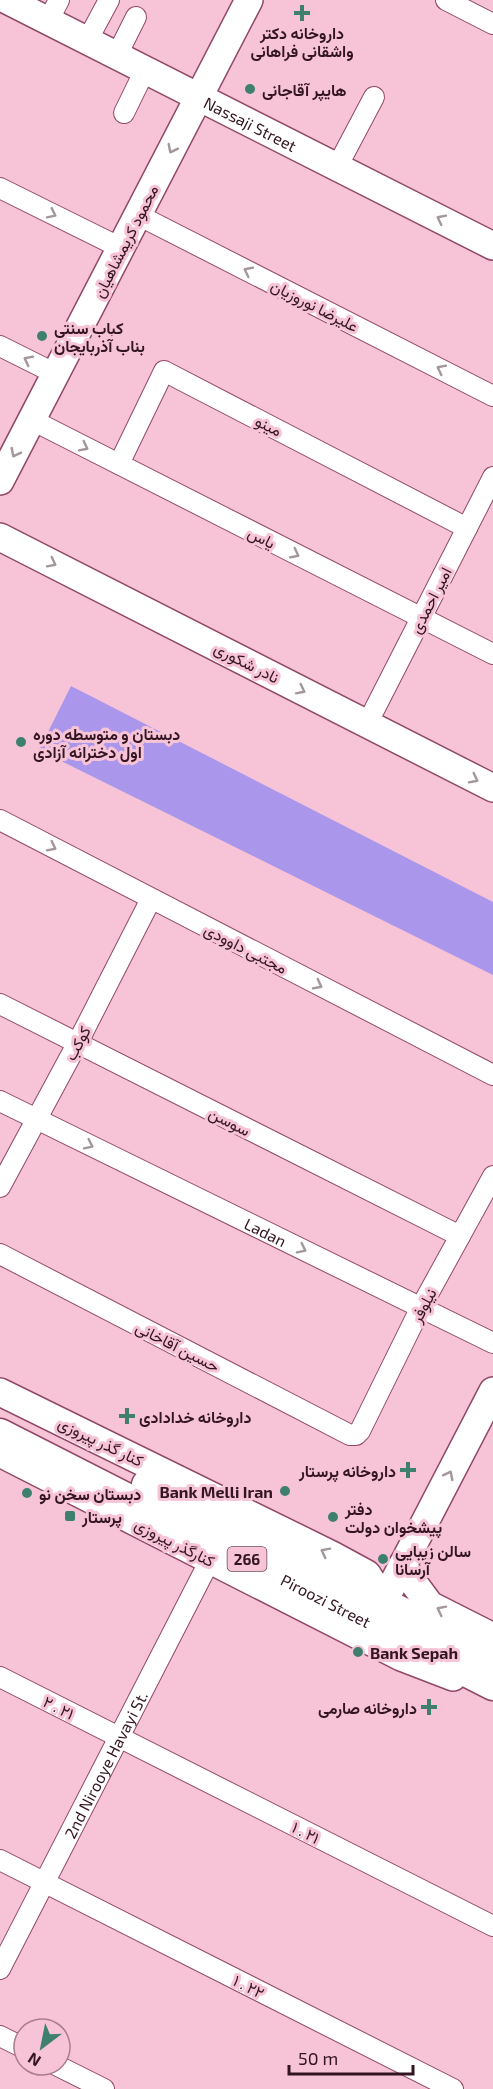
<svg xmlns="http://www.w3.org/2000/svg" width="493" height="2089" viewBox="0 0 493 2089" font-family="'Exo 2',Vazirmatn,sans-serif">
  <rect width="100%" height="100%" fill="#f7c4d7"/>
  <path fill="#aa96eb" d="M71,686L493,902V975L39,750Z"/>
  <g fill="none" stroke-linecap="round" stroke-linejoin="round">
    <g stroke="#914868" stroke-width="22">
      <g id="street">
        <path d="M446,0L493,24"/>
        <path d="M48,21L59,0"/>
        <path d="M87,41L109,0"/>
        <path d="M117,55L136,17"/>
        <path d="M124,113L145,70"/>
        <path d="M337,167L374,97"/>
        <path d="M0,188L121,248"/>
        <path d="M138,215L493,396"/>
        <path d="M0,346L56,374"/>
        <path d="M32,420L493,654"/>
        <path d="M119,464L164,371L467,528"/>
        <path d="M367,724L493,477"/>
        <path d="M0,820L493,1075"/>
        <path d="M0,1004L460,1236"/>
        <path id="s1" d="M0,1101L493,1343"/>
        <path d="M0,1187L77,1044L151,899"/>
        <path d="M0,1254L350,1435H356L360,1431L421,1307L493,1176"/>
        <path d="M0,1677L493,1926"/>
        <path d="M0,1860L453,2089"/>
        <path id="s2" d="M0,1969L210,1560"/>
        <path d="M0,2036L24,2048"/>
        <path d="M56,2065L104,2089"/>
      </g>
    </g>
    <g stroke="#914868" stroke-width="30">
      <g id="secondary">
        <path id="s3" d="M7,0L493,246"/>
        <path d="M0,481L249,0"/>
        <path d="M0,537L493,788"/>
        <path d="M0,1392L332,1555L367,1574L384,1601"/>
        <path d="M0,1453L401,1657L453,1677"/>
        <path d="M403,1564L410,1578L430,1605L493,1637"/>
        <path d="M384,1601L493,1391"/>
      </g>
    </g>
    <g stroke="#914868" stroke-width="33">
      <g id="primary">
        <path id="s4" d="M0,1434L493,1685"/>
        <path d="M147,1485L493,1658"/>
      </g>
    </g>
    <use href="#street" stroke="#fff" stroke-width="20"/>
    <use href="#secondary" stroke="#fff" stroke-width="27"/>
    <use href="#primary" stroke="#fff" stroke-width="30"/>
  </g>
  <defs><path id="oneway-chevron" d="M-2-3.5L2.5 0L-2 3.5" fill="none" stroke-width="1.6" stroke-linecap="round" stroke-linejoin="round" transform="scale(1.5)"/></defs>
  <g stroke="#a3969c">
    <use href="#oneway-chevron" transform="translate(172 149) rotate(117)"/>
    <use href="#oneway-chevron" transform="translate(52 214) rotate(26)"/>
    <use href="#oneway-chevron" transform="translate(441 219) rotate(-153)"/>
    <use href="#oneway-chevron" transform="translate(248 271) rotate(-153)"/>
    <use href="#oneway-chevron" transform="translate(28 360) rotate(-153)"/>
    <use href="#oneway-chevron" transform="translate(441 369) rotate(-153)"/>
    <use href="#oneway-chevron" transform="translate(84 447) rotate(27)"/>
    <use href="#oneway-chevron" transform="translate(15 453) rotate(117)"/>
    <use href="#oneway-chevron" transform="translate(295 554) rotate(27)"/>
    <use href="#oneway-chevron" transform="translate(52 563) rotate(27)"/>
    <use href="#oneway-chevron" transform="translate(301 690) rotate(27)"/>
    <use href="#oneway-chevron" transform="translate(474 779) rotate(27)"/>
    <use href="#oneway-chevron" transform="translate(52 847) rotate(27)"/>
    <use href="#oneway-chevron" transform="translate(318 985) rotate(27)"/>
    <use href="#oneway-chevron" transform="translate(89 1145) rotate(26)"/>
    <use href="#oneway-chevron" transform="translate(302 1249) rotate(26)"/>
    <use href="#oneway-chevron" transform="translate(449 1475) rotate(-63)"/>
    <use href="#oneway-chevron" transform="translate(325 1552) rotate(-153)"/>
    <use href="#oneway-chevron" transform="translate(441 1610) rotate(-153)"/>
  </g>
  <g fill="#3f7f6e" stroke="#f7c4d7" stroke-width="2">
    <path d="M299 4h6v6h6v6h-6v6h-6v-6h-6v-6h6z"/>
    <circle cx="250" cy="89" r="6"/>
    <circle cx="42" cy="336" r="6"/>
    <circle cx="21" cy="742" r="6"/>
    <path d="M124 1407h6v6h6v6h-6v6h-6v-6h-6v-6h6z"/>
    <path d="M405 1461h6v6h6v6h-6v6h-6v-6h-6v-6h6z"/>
    <circle cx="285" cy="1491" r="6"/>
    <circle cx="27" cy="1493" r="6"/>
    <rect x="64" y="1510" width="12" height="12" rx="3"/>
    <circle cx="333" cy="1517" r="6"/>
    <circle cx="383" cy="1559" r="6"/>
    <circle cx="358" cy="1652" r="6"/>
    <path d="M426 1698h6v6h6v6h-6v6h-6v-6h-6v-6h6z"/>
  </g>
  <g text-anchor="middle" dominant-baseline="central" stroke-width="6" stroke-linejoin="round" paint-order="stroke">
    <rect fill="#f7c4d7" stroke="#6e4a58" stroke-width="1.5" x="227.5" y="1547" width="39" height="24" rx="4.5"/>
    <g font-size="15" font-weight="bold" fill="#331522">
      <text x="247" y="1559">266</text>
    </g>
    <g font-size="16" font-weight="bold" fill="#331522" stroke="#f7c4d7" text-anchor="start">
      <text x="302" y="32" text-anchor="middle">داروخانه دکتر<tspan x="302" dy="18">واشقانی فراهانی</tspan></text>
      <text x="262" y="89">هایپر آقاجانی</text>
      <text x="54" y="327">کباب سنتی<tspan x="54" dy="18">بناب آذربایجان</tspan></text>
      <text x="33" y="733">دبستان و متوسطه دوره<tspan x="33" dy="18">اول دخترانه آزادی</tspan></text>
      <text x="139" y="1416">داروخانه خدادادی</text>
      <text x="396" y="1470" text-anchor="end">داروخانه پرستار</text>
      <text x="273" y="1491" text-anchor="end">Bank Melli Iran</text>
      <text x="39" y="1493">دبستان سخن نو</text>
      <text x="345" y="1508">دفتر<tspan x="345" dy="18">پیشخوان دولت</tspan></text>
      <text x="82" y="1516">پرستار</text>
      <text x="395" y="1550">سالن زیبایی<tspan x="395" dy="18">آرسانا</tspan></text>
      <text x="370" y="1652">Bank Sepah</text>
      <text x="417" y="1707" text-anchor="end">داروخانه صارمی</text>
    </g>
    <g font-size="16" fill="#331522" stroke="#f7c4d7">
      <text stroke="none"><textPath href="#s3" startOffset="273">Nassaji Street</textPath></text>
      <text transform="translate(125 241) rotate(-63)">محمود کریمشاهیان</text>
      <text transform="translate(315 305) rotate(27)">علیرضا نوروزیان</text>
      <text transform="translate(269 425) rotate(27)">مینو</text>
      <text transform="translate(262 537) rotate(27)">یاس</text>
      <text transform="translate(430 600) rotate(-63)">امیر احمدی</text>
      <text transform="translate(247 662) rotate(27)">نادر شکوری</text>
      <text transform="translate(246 948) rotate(27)">مجتبی داوودی</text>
      <text transform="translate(77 1043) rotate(-62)">کوکب</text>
      <text transform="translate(230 1121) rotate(27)">سوسن</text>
      <text stroke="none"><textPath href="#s1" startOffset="296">Ladan</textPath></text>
      <text transform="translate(423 1305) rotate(-62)">نیلوفر</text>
      <text transform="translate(178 1346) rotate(27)">حسین آقاخانی</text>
      <text transform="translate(101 1441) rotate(26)">کنار گذر پیروزی</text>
      <text transform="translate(175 1542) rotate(27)">کنارگذر پیروزی</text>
      <text stroke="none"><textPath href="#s4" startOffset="366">Piroozi Street</textPath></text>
      <text transform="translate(59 1707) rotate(27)">۲ . ۲۱</text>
      <text stroke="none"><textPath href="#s2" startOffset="230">2nd Nirooye Havayi St.</textPath></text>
      <text transform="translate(306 1832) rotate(27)">۱ . ۲۱</text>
      <text transform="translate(249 1986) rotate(27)">۱ . ۲۲</text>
    </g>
  </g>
  <g transform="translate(42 2047) rotate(212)"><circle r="28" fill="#f7c4d7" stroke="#a97e8f" stroke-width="1.5"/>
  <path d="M0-4.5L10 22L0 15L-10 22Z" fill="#3f7f6e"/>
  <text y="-9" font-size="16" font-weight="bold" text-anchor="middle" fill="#331522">N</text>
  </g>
  <path d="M289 2065v9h124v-9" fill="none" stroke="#331522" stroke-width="3"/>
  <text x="298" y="2065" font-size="18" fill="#331522" stroke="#f7c4d7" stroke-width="4.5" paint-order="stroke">50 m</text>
</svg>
